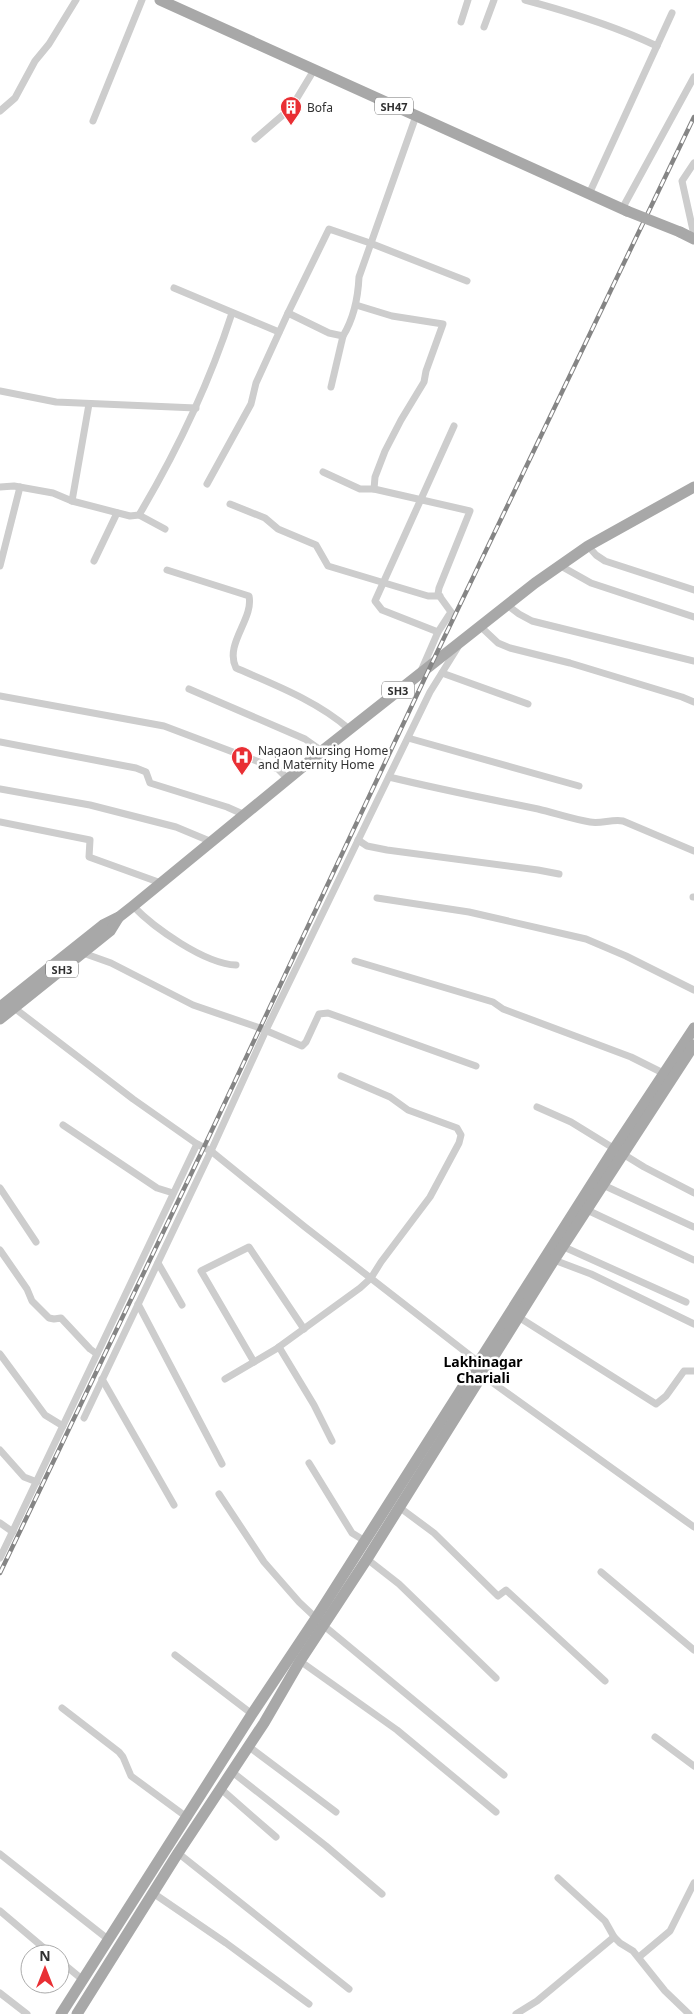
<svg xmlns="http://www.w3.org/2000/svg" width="694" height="2014" viewBox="0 0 694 2014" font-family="'Noto Sans',sans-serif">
  <rect width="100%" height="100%" fill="#fff"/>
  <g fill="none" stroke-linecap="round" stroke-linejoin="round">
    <g stroke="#cdcdcd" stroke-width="7">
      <path d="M525,0C570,12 615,26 657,46"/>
      <path d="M461,22L468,0"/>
      <path d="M484,27L494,0"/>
      <path d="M0,111L15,98L35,61L49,44L76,0"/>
      <path d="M93,121L142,0"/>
      <path d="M255,139L291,108L314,70"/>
      <path d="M694,163L682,181L694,235"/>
      <path d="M589,194L672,13"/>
      <path d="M622,209L694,77"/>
      <path d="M174,288L279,332"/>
      <path d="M356,305L392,316L443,324L426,371L424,382L401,420L385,451L375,477L374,489"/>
      <path d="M288,313L329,229L370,243L467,281"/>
      <path d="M331,387L343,336"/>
      <path d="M0,391L56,402L196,408"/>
      <path d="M323,472L360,489H374L470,511L439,588L438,594L451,612L438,632L421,671"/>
      <path d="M207,484L251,404L256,383L288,313L329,333L343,336C354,318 358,298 359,277L416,116"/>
      <path d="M0,487L14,486L53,493L72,501L130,516L139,515C177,451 209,384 232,313"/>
      <path d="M72,501L89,404"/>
      <path d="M230,504L265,518L278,529L316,545L328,566L428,596H440"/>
      <path d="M139,515L165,529"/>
      <path d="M588,546L596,555L605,561L694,590"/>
      <path d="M94,561L117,513"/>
      <path d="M559,565L591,583L694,617"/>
      <path d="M0,566L20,487"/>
      <path d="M167,570L249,596C254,619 224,644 236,668C275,685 317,701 349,729"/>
      <path d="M507,605L519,614L532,621L694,661"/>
      <path d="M481,627L498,643L510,648L570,663L682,697L694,702"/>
      <path d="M438,632L382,610L375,601L454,426"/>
      <path d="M442,673L528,704"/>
      <path d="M189,689L305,739L322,751"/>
      <path d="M0,696L164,726L278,769L288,779"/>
      <path d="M408,738L579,786"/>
      <path d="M0,742L136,768L146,772L150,783L227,807L245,815"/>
      <path d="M389,777C438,789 488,799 538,809C555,813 572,819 590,822C601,824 612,819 623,821L694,851"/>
      <path d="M0,789L90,805L176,827L212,842"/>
      <path d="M0,822L90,840L89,857L161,883"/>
      <path d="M358,840L367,846L387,850L538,870L559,874"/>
      <path d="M693,897H694"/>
      <path d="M377,898L469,912L586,939L626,956L694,990"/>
      <path d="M133,906C154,928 205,964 236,965"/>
      <path d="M83,953L111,963L193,1005L260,1028L302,1046L306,1042L319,1014L328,1013L476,1066"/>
      <path d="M355,961L493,1002L503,1009L631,1057L663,1073"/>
      <path d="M13,1007L133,1099L197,1144L211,1151L305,1227L481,1364"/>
      <path d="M537,1107L571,1122L644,1167L694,1193"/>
      <path d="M63,1125L157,1188L173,1193"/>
      <path d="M603,1185L694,1227"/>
      <path d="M0,1188L36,1242"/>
      <path d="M587,1210L694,1260"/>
      <path d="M564,1247L686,1302"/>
      <path d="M0,1250L27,1289L32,1301L49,1318L54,1319L61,1318L90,1349L97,1354"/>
      <path d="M554,1260L591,1274L694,1324"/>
      <path d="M158,1263L182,1305"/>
      <path d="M138,1304L222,1464"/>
      <path d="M520,1318L656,1404L666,1396L684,1371H694"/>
      <path d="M279,1347L314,1405L332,1441"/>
      <path d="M0,1354L45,1415L63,1426"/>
      <path d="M254,1362L201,1271L249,1247L304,1329"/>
      <path d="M482,1375L694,1527"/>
      <path d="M102,1379L174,1505"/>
      <path d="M225,1379L276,1349L360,1288L371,1278L381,1262L430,1197L459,1143L461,1135L457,1128L408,1110L390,1097L341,1076"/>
      <path d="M84,1418L211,1151L267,1028L430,692L458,647"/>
      <path d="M0,1450L24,1477L37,1482"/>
      <path d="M309,1463L352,1533L365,1541"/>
      <path d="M219,1494L264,1562L299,1602L316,1618"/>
      <path d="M399,1507L434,1533L498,1596L506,1590L605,1681"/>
      <path d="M0,1523L13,1532"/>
      <path d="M0,1558L197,1144"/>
      <path d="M367,1559L399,1584L496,1678"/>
      <path d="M601,1572L694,1650"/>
      <path d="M323,1625L504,1775"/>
      <path d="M175,1655L252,1714"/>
      <path d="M300,1661L397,1730L496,1812"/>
      <path d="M62,1708L119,1752L123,1757L131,1776L188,1818"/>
      <path d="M655,1737L694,1766"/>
      <path d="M248,1746L336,1812"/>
      <path d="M231,1771L326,1846L382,1894"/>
      <path d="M221,1789L276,1837"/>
      <path d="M178,1853L349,1989"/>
      <path d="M0,1854L109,1940"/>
      <path d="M558,1878L605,1921L614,1937L620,1943L633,1951L665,1991L689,2014"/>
      <path d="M153,1893L226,1943L309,2004"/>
      <path d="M0,1911L51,1954"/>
      <path d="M639,1957L670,1931L694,1883"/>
      <path d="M60,1961L83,1980"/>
      <path d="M0,1993L27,2014"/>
      <path d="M516,2014L537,2001L614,1937"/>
    </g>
    <g stroke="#a8a8a8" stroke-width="11">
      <path d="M160,0L627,211"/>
      <path d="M680,232L694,239"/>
      <path d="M0,1007L103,925L119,917L133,906L322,751L535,583L588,546L694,487"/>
      <path d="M0,1019L110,931L118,918"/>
      <path d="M61,2014L252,1714L316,1618L614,1149L694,1028"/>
      <path d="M77,2014L178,1853L264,1723L300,1661L367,1559L554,1260L694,1045"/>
    </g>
    <g stroke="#858585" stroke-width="4.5">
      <path id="rail" d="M0,1573L204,1147L431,665L694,117"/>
    </g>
    <use href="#rail" stroke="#fff" stroke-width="2.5" stroke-dasharray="8" stroke-linecap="butt"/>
    <path stroke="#a8a8a8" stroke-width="11" d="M627,211L680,232"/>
  </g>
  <defs>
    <g id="building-pin" transform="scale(1.125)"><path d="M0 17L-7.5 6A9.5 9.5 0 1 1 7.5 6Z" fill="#e92f34" stroke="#fff"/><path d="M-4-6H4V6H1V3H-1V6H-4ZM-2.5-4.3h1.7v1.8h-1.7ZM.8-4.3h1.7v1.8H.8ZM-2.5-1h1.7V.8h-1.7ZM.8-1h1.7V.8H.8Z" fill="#fff"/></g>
    <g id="hospital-pin" transform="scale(1.125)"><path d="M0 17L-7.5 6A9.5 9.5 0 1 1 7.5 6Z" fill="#e92f34" stroke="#fff"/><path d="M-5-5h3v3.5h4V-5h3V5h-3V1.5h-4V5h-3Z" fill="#fff"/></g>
  </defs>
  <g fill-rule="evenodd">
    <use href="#building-pin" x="291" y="107"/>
    <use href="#hospital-pin" x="242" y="757"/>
  </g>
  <g text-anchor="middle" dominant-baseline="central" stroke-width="5" stroke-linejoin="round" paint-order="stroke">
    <g fill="#fff" stroke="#6e6e6e" stroke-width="1">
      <rect x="375" y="97.5" width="38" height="17" rx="4"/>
      <rect x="382" y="681.5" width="32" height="17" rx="4"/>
      <rect x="46" y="960.5" width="32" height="17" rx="4"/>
    </g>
    <g font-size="11" font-weight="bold" fill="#303030">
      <text x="394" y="106">SH47</text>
      <text x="398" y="690">SH3</text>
      <text x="62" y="969">SH3</text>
    </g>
    <g font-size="12" fill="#303030" stroke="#fff" text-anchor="start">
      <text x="307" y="107">Bofa</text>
      <text x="258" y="750">Nagaon Nursing Home<tspan x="258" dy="14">and Maternity Home</tspan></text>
    </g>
    <g font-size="14" font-weight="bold" fill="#000" stroke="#fff">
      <text x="483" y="1361">Lakhinagar<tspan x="483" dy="16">Chariali</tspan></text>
    </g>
  </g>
  <g transform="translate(45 1969)"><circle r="24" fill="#ffffff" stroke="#acacac"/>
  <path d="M0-4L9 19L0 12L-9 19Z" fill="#e92f34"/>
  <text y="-8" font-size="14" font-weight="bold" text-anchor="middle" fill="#303030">N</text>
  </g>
</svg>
